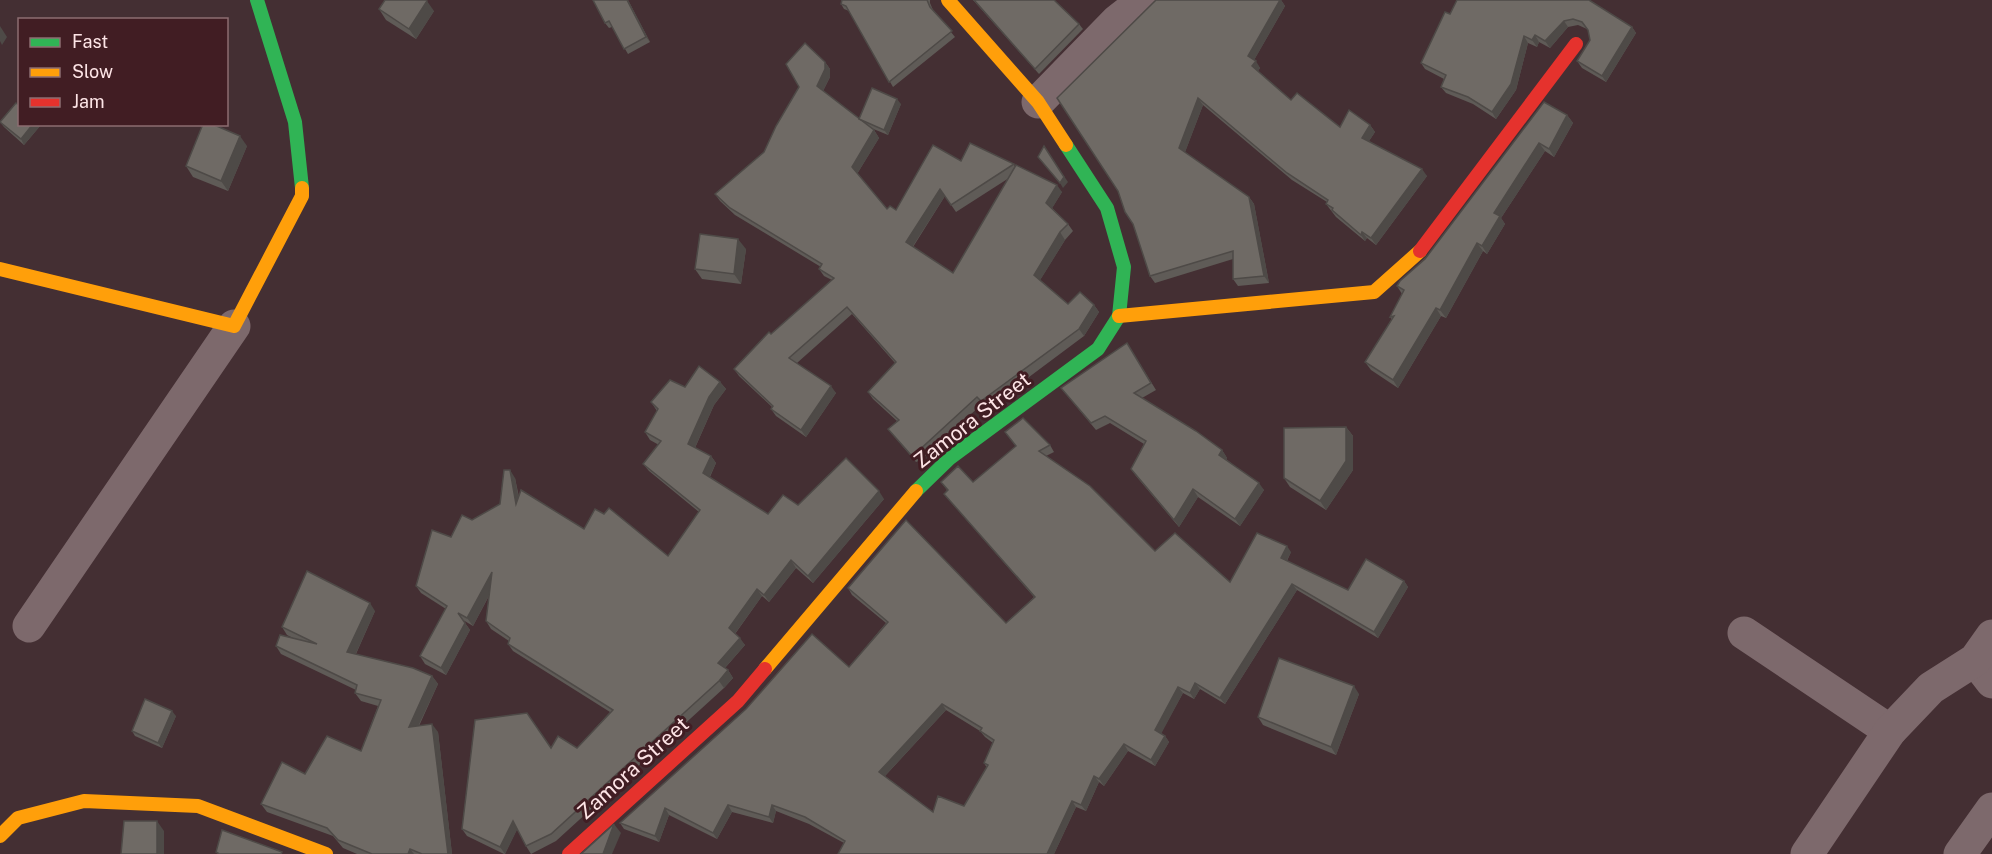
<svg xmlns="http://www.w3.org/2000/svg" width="1992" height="854" viewBox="0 0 1992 854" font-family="'Public Sans',sans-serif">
  <rect width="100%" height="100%" fill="#442f33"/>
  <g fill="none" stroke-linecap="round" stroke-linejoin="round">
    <g stroke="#7d696c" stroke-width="33">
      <path d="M1038,102L1117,21L1144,0"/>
      <path d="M29,626L234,326"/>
      <path d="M1744,633L1890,731"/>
      <path d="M1975,660L1992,682"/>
      <path d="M1807,854L1890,731L1931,688L1975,660L1992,636"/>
      <path d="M1960,854L1992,809"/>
    </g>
    <g stroke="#30b455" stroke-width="14">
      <path d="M257,0L295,122L302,188"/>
      <path d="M916,491L950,458L1098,349L1119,316L1124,267L1107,208L1066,145"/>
    </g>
    <g stroke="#ff9f0a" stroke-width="14">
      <path d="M948,0L1038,102L1066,145"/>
      <path d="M0,269L234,326L302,196V188"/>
      <path d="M1119,316L1374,292L1420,251"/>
      <path d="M765,669L916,491"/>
      <path d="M0,836L18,818L84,801L198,806L326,854"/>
    </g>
    <g stroke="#e5322d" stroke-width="14">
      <path d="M1420,251L1576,44"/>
      <path d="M569,854L738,701L765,669"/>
    </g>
  </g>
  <g fill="#5f5b57" fill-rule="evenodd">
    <path d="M628,0L650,42L628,54L612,27L609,28L605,23Z"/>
    <path d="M842,0H930V3L933,10L955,37L893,87L849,11L844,9L841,4Z"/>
    <path d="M973,0H1054L1079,24L1083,29L1039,74Z"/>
    <path d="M1156,0H1281L1285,6L1254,60L1260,68L1258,71L1291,100L1340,127L1370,125L1375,132L1369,141L1427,176L1376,245L1367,238L1365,241L1336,217L1326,204L1327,202L1292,180L1203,105L1185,152L1249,197L1254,204L1269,283L1238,286L1233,279V259L1155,283L1150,276Z"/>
    <path d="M1541,0L1632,27L1636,33L1606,82L1582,68L1577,61L1590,40L1589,31L1587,29L1578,25L1568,27L1550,48L1539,42L1537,47L1528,43L1516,90L1496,119L1473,104L1446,93L1441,87L1444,79L1425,69L1421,63L1450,14Z"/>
    <path d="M379,9L434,11L416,39L386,20Z"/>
    <path d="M825,62L830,69V77L823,91L859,119L901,104L888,135L871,128L874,130L879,138L857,174L887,209L896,210L961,161L1014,164L1015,167L1062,192L1052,208L1068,224L1073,231L1065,240L1040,280L1068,304L1094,305L1099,312L1084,336L986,409L982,404L921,460L916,462L888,429L897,421L873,399L868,392L895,363L852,314L797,363L836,393L806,437L776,416L771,409L772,407L739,376L734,369L832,280L824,276L819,269L821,267L735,215L720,201L715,194L764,152ZM1009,178L953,273L913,247L945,196L956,212Z"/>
    <path d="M1567,115L1573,123L1554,157L1545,151L1501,218L1505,224L1487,254L1483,251L1446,318L1441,316L1398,388L1371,370L1365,362L1392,320L1390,317L1402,294L1397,286Z"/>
    <path d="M0,122L20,124H39L40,126L24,145L4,127Z"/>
    <path d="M247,146L228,191L193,177L186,166Z"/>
    <path d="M746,249L741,284L702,279L695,269Z"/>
    <path d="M1127,343L1156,390L1142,398L1222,450L1227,458L1226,459L1264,490L1240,526L1198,497L1179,527L1136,476L1131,469L1144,444L1110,423L1096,430L1061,388Z"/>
    <path d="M720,382L726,389L714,405L695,448L711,456L716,463L710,477L768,514L798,505L884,499L813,583L796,568L769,602L762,596L735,634L745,645L725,668L728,670L733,678L724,688L556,841L531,854L526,846L517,829L505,854H504L467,836L462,829L551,748H577L610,712L513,651L508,644L509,641L491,629L486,621L490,594L473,626L463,620L470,630L446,675L425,664L420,656L446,609L421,593L416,586L451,537L472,520L500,504L515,478L519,497L584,529L668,556L699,512L649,471L643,464L659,445L650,440L645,432L657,411L651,402L685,387Z"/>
    <path d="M1346,427L1353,436V470L1326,510L1290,487L1284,478Z"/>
    <path d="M1005,432L1050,445L1054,452L1046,456L1155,551L1230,582L1291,552L1287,561L1348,590L1404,581L1408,587L1378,638L1297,590L1225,704L1200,689L1194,699L1183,693L1161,733L1165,736L1169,742L1155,766L1128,751L1104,786L1099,782L1086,811L1076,807L1054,854H838L844,843L809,824L776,811L773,823L732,812L717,839L669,815L659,842L624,829L620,823L849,667L886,623L852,595L848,588L1006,623L1034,597L949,500L944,494L947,490L941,482H973L1016,446ZM946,710L980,731L985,737L993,743L984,763L987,768L964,806L933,812L885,776Z"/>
    <path d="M375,611L356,654L432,676L438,684L419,726L438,732L452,854H357L343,848L333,836L267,812L261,804L305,774L361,751L378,706L361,701L355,693L356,690L281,654L276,646L295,639L287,635L282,627Z"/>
    <path d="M1359,694L1336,755L1263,725L1258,717Z"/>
    <path d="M176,716L162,748L135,736L132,731Z"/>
  </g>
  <g fill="#4e4a47">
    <path d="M627,0H628L650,42L646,37Z"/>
    <path d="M1280,0H1281L1285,6L1253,62L1248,56Z"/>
    <path d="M427,1L434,11L416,39L409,29Z"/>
    <path d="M1564,21L1568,27L1550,48L1545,41Z"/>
    <path d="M0,26L7,37L2,45L0,41Z"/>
    <path d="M1632,27L1636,33L1606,82L1602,76Z"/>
    <path d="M1535,35L1539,42L1537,47L1532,40Z"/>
    <path d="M1524,36L1528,43L1516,90L1496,119L1492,112Z"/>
    <path d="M1256,61L1260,68L1257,73L1252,66Z"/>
    <path d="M825,62L830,69V77L822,93L817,86Z"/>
    <path d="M1198,98L1203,105L1184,155L1179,148Z"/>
    <path d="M897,99L901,104L888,135L884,130Z"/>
    <path d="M1567,115L1573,123L1554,157L1549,149Z"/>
    <path d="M33,124H39L40,126L24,145L21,139Z"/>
    <path d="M1370,125L1375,132L1367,144L1362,138Z"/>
    <path d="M874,130L879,138L857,174L852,167Z"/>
    <path d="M240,136L247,146L228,191L221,181Z"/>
    <path d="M1539,143L1545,151L1501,218L1505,224L1487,254L1482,246L1494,213Z"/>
    <path d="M1044,146L1068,182L1063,188L1060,183Z"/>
    <path d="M1422,169L1427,176L1376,245L1371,238Z"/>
    <path d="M1057,185L1062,192L1051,210L1046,203Z"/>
    <path d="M940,189L945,196L911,249L906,242Z"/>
    <path d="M1249,197L1254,204L1269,283L1264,276Z"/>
    <path d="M1060,232L1065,240L1039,282L1034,275Z"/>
    <path d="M1362,232L1367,238L1365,241L1361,235Z"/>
    <path d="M738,239L746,249L741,284L734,274Z"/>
    <path d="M1477,243L1483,251L1446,318L1440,310Z"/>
    <path d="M1094,305L1099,312L1084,336L1079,329Z"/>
    <path d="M1436,308L1441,316L1398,388L1393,380Z"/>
    <path d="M720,382L726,389L714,405L693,452L688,444L709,397Z"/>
    <path d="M831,386L836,393L806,437L801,430Z"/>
    <path d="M1346,427L1353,436V470L1326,510L1320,501Z"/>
    <path d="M1222,450L1227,458L1224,462L1219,455Z"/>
    <path d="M711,456L716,463L708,480L703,473Z"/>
    <path d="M510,470L515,478L521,511L516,504Z"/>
    <path d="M1259,483L1264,490L1240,526L1235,519Z"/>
    <path d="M1193,489L1198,497L1179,527L1174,520Z"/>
    <path d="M879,491L884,499L813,583L808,576Z"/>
    <path d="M1287,546L1291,552L1285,564L1281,558Z"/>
    <path d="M791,560L796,568L769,602L764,595Z"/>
    <path d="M492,572L497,580L473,626L467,618Z"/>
    <path d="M1404,581L1408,587L1378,638L1374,632Z"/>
    <path d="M1292,584L1297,590L1225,704L1220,698Z"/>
    <path d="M757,589L762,596L734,635L729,628Z"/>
    <path d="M370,603L375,611L353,660L347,652Z"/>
    <path d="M465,623L470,630L446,675L441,668Z"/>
    <path d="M740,638L745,645L723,670L718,663Z"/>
    <path d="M728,670L733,678L724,688L719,681Z"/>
    <path d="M432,676L438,684L414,735L409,727Z"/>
    <path d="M1195,683L1200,689L1194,699L1190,693Z"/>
    <path d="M1354,686L1359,694L1336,755L1331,747Z"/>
    <path d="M1178,687L1183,693L1160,736L1155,730Z"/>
    <path d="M942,704L946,710L883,778L879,772Z"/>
    <path d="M172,711L176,716L162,748L158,743Z"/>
    <path d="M432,724L438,732L452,854H448Z"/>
    <path d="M1165,736L1169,742L1155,766L1151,760Z"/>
    <path d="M1124,744L1128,751L1104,786L1099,779Z"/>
    <path d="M1094,776L1099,782L1086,811L1081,805Z"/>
    <path d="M1072,801L1076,807L1054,854H1047Z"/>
    <path d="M728,805L732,812L717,839L713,833Z"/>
    <path d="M772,805L776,811L773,823L769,817Z"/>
    <path d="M665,808L669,815L659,842L655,836Z"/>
    <path d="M157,821L164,831V854H157Z"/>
    <path d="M513,821L518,828L505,854L500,847Z"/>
    <path d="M614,824L621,833L612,854H603Z"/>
    <path d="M410,849L414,854H408Z"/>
  </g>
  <g fill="#6f6a65" stroke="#4e4a47" stroke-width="1.5" fill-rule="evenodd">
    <path d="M385,0H426L427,1L409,29L379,9Z"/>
    <path d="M593,0H627L646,37L624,49L609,21L605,23Z"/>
    <path d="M842,0H927L930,7L952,31L889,82L846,6L841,4Z"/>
    <path d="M974,0H1054L1079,24L1035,69Z"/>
    <path d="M1156,0H1280L1248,56L1256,61L1252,66L1291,100L1297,93L1340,127L1349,110L1370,125L1362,138L1422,169L1371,238L1362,232L1361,235L1332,210L1333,208L1326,204L1328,200L1287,173L1198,98L1179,148L1249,197L1264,276L1233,279V251L1150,276L1133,224L1125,212L1118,191L1057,98Z"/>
    <path d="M1457,0H1589L1632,27L1602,76L1577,61L1590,40L1588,30L1582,22L1573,19L1564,21L1545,41L1535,35L1532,40L1524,36L1511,84L1492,112L1468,97L1441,87L1446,75L1421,63L1445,12L1450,14Z"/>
    <path d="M805,43L825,62V69L817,86L874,130L852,167L887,209L890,206L896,210L933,145L961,161L970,143L1014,164L951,205L940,189L906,242L953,273L1016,165L1057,185L1046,203L1068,224L1060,232L1034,275L1068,304L1080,292L1094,305L1079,329L981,401L977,397L916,453L911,455L888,429L899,420L868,392L896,362L847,307L789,358L831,386L801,430L771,409L773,406L734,369L769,332L771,334L834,278L819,269L822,264L730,208L715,194L764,152L776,126L799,87L786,64Z"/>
    <path d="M872,88L897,99L884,130L859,119Z"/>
    <path d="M1544,102L1567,115L1549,149L1539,143L1494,213L1500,216L1482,246L1477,243L1440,310L1436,308L1393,380L1365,362L1394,316L1390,317L1404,290L1397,286L1400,281L1425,259Z"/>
    <path d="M16,103L20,106V124H33L21,139L0,122Z"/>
    <path d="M203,124H212L240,136L221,181L186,166Z"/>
    <path d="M1044,146L1064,177L1060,183L1038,157Z"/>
    <path d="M700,234L738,239L734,274L695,269Z"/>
    <path d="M1127,343L1151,383L1134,393L1196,431L1222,450L1219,455L1259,483L1235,519L1193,489L1174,520L1131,469L1146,441L1105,416L1091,423L1061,388Z"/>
    <path d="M699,366L720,382L709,397L688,444L711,456L703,473L768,514L783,495L798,505L846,458L879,491L808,576L791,560L764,595L757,589L729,628L740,638L718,663L728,670L719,681L551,834L526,846L513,821L500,847L462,829L475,720L527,713L551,748L558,736L577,748L613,710L508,644L510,638L486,621L492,572L467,618L458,613L465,623L441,668L420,656L447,606L416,586L432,530L451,537L462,515L472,520L500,504L504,470H510L516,504L521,490L584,529L595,509L604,514L609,508L668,556L700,510L643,464L661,441L645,432L658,409L651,402L670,380L685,387Z"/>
    <path d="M1023,418L1050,445L1039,451L1090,486L1155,551L1175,533L1230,582L1257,533L1287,546L1281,558L1348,590L1366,559L1404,581L1374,632L1292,584L1220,698L1195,683L1190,693L1178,687L1155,730L1165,736L1151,760L1124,744L1099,779L1094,776L1081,805L1072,801L1047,854H838L845,841L805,817L772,805L769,817L728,805L713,833L665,808L655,836L620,823L746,709L812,634L849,667L888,622L848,588L906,520L1006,623L1035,597L944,494L948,490L941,482L958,466L973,482L1016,446L1005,432ZM942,704L982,728L980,731L994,740L984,763L988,765L964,806L938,796L933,812L879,772Z"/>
    <path d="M1346,427V461L1320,501L1284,478V428Z"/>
    <path d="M307,571L370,603L347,652L413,668L432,676L409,727L432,724L448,854H422L410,849L408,854H372L338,840L327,828L261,804L282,762L305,774L327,736L361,751L381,700L355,693L357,685L276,646L280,635L317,644L282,627Z"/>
    <path d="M1279,658L1354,686L1331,747L1258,717Z"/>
    <path d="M145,699L172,711L158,743L132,731Z"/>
    <path d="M124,821H157V854H121Z"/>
    <path d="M614,824L603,854H581Z"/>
    <path d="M222,830L282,852L281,854H218V853L216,852Z"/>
  </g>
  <g text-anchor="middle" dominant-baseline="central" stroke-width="6" stroke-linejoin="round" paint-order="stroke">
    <g font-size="21" fill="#fde4e6" stroke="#411d23">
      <text transform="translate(972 420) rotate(-38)">Zamora Street</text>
      <text transform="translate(633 768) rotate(-42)">Zamora Street</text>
    </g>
  </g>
  <rect x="18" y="18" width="210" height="108" fill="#411d23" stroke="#8c6d71" stroke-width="1.5"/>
  <rect x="30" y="38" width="30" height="9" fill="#30b455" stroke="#8c6d71" stroke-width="1.5"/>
  <text x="72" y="48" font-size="18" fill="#fde4e6">Fast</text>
  <rect x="30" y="68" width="30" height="9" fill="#ff9f0a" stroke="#8c6d71" stroke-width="1.5"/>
  <text x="72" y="78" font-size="18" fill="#fde4e6">Slow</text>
  <rect x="30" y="98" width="30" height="9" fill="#e5322d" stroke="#8c6d71" stroke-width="1.5"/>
  <text x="72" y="108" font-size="18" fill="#fde4e6">Jam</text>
</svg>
